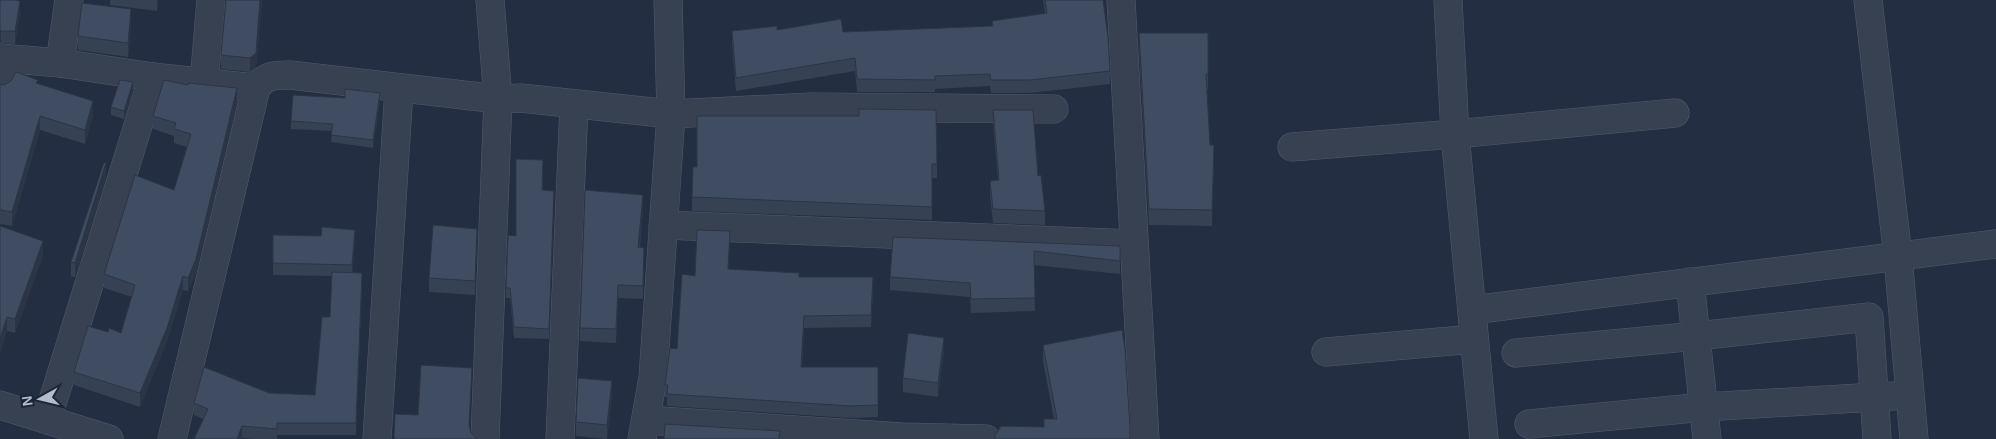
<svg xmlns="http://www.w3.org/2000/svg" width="1996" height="439" viewBox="0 0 1996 439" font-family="Arial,sans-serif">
  <rect width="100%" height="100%" fill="#232e42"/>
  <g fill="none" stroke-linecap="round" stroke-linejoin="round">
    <g stroke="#525c6c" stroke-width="29">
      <g id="minor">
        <path d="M1121,0L1145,439"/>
        <path d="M1448,0L1455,134L1484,439"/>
        <path d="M1868,0L1898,257L1914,439"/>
        <path d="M0,58L60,63L153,77L256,88"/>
        <path d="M60,63L69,0"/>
        <path d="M204,83L211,0"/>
        <path d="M0,84L8,59"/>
        <path d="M1292,147L1455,134L1675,113"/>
        <path d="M663,225L1134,244"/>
        <path d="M1690,282L1707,439"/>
        <path d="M1472,310L1996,244"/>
        <path d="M1326,352L1474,339"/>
        <path d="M1516,353L1697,336L1869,317L1877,439"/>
        <path d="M0,405L109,439"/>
        <path d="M47,420L153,77"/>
        <path d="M646,420L902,437L986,439"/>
        <path d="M1529,424L1704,407L1893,396"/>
        <path d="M172,439L256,88C265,75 275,75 290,75L498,99L521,98L671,114L811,107L1054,109"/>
        <path d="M377,439L399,89"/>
        <path d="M485,439L498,99L490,0"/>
        <path d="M560,439L574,104"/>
        <path d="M642,439L653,378L671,114L668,0"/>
      </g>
    </g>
    <use href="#minor" stroke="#384152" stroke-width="28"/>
  </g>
  <g fill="#364154">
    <path d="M0,0L20,13L15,44L0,43Z"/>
    <path d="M110,0H158L157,11L110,5Z"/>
    <path d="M226,0H262L256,67L250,72L221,69V55Z"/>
    <path d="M1043,0H1103L1110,71V84L1030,93H991L990,86L935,89V92H857L855,71L736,91L732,44V31L777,30L843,32L992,26V21L1045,13Z"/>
    <path d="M131,23L128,57L78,50V36Z"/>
    <path d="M1139,33H1208V90H1207L1210,145L1214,161L1212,226L1149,225L1139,49Z"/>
    <path d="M38,83L93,115L85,144L40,130L12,226L0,224V84L4,85Z"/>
    <path d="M133,90L124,119L111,115V107Z"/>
    <path d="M380,101L373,148L331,142L332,131L291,129V121Z"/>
    <path d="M237,102L196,273L188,291L183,290L167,341L140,407L74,385V372L108,332L121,333L132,297L104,288V274L174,190L187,147L174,143V136L153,129V116Z"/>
    <path d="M859,109L937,164V178H932V220L692,211V197L697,167L859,116Z"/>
    <path d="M993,110L1038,176L1045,211V225L993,223L990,195V181L998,180L993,124Z"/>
    <path d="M543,170V190L554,201L549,339L514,338L510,298H506V288Z"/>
    <path d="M106,177L75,277L71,276V262Z"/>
    <path d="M643,208L640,247L644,261L643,299L618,298L616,343L580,341V328Z"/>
    <path d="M0,226L43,255L15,333L7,331L0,353Z"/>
    <path d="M273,235L355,242L352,273L362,285L356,435H277V439H257L242,438V439H194L203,419L194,415V403L269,393L315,395L330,317L332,276L273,275Z"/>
    <path d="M893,237L1120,246V274L1034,265L1035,311L971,313L970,297L890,290V277Z"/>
    <path d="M477,243L475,295L429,292V278Z"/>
    <path d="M730,243L728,269L799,277L873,289L871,327L804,328L802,367H878V417L850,418L667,406V397H665V385L677,349L695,276Z"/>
    <path d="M1043,345L1130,439L1044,427L1054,419L1043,361Z"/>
    <path d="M944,352L938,397L903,392V378Z"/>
    <path d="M612,395L607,439L576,436V422Z"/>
  </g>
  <g fill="#2c3545">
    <path d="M157,0H158L157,11Z"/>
    <path d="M260,0H262L256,67L250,72V58Z"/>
    <path d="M20,1V13L15,44V31Z"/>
    <path d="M131,9V23L128,57V43Z"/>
    <path d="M1,30V42L0,43V31Z"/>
    <path d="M133,82V90L124,119V111Z"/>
    <path d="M237,88V102L196,273L188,291V278Z"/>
    <path d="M380,93V101L373,148V140Z"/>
    <path d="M93,101V115L85,144V130Z"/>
    <path d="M40,116V130L12,226V212Z"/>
    <path d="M106,163V177L75,277V263Z"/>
    <path d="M554,191V201L549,339V329Z"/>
    <path d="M643,195V208L638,261V247Z"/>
    <path d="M477,229V243L475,295V281Z"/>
    <path d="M355,230V242L352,277V265Z"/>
    <path d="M730,231V243L728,281V269Z"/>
    <path d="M43,241V255L15,333V319Z"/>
    <path d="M644,248V261L643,299V286Z"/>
    <path d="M362,273V285L356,435V423Z"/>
    <path d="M183,276V290L167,341L140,407V393Z"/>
    <path d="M873,277V289L871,327V315Z"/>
    <path d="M804,316V328L801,379V367Z"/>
    <path d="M7,317V331L0,353V339Z"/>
    <path d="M944,338V352L938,397V383Z"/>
    <path d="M612,381V395L607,439V425Z"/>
    <path d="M242,426V439H237Z"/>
  </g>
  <g fill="#3f4c62" stroke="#2c3545">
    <path d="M0,0H15L20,1L15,31H0Z"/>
    <path d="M226,0H260L256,53L250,58L221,55Z"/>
    <path d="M1045,0H1103L1108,37L1110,71L1030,80H991L990,74L935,76V80L857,79L855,58L736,78L732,31L777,26V30L841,19L843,32L993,26L992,21L1047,13Z"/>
    <path d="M82,3L131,9L128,43L78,36Z"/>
    <path d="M1139,33H1208V74H1206L1210,145H1214L1212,210L1149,209Z"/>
    <path d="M16,72L38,80L36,83L93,101L85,130L40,116L12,212L0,210V84L4,85L11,81Z"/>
    <path d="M120,80L133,82L124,111L111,107Z"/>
    <path d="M164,80L188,85V83L237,88L196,259L188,278L183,276L167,328L140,393L74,372L88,326L108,332L109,328L121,333L135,285L104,274L135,175L174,190L191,134L174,129L176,123L153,116Z"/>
    <path d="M345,89L380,93L373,140L331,135L333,124L291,121L293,95L345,98Z"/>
    <path d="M859,109L936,110L937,164H932V207L692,197L693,167H697V116H859Z"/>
    <path d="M993,110H1033L1038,176L1041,175L1045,211L993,209L990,181L999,180Z"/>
    <path d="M516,159L543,160L542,190L554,191L549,329L514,327L510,288H506L508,235L516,236Z"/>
    <path d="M104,162L106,163L75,263L71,262Z"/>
    <path d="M585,190L643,195L638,247L644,248L643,286L618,285L616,329L580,328Z"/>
    <path d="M433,225L477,229L475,281L429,278Z"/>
    <path d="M0,226L43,241L15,319L7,317L0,339Z"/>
    <path d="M322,227L355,230L352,265L273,263V235L321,236Z"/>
    <path d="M697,230L730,231L728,269L799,273V277H873L871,315L804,316L801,367H878V405L850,406L667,394L668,385H665L670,348L677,349L682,274L695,276Z"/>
    <path d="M893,237L1120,246V261L1034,251L1035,298L971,299L970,283L890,277Z"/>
    <path d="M332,272L362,273L356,423H277V429L242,426L237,439H194L208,409L194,403L204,367L269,393L315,395L322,317H330Z"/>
    <path d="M1122,330L1125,349L1130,427V439H995V436L1001,426L1044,427V419H1057L1043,345Z"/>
    <path d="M908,333L944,338L938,383L903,378Z"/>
    <path d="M421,365L472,368L469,424L471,433L477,439H394L395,414L418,415Z"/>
    <path d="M578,378L612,381L607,425L576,422Z"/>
    <path d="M665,424L780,431L779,439H664Z"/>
  </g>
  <g transform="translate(40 399) rotate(262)" stroke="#1c2637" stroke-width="4" paint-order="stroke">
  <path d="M0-4L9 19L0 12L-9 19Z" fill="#b4bccc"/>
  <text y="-8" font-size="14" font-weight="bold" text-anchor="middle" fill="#b4bccc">N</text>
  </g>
</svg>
